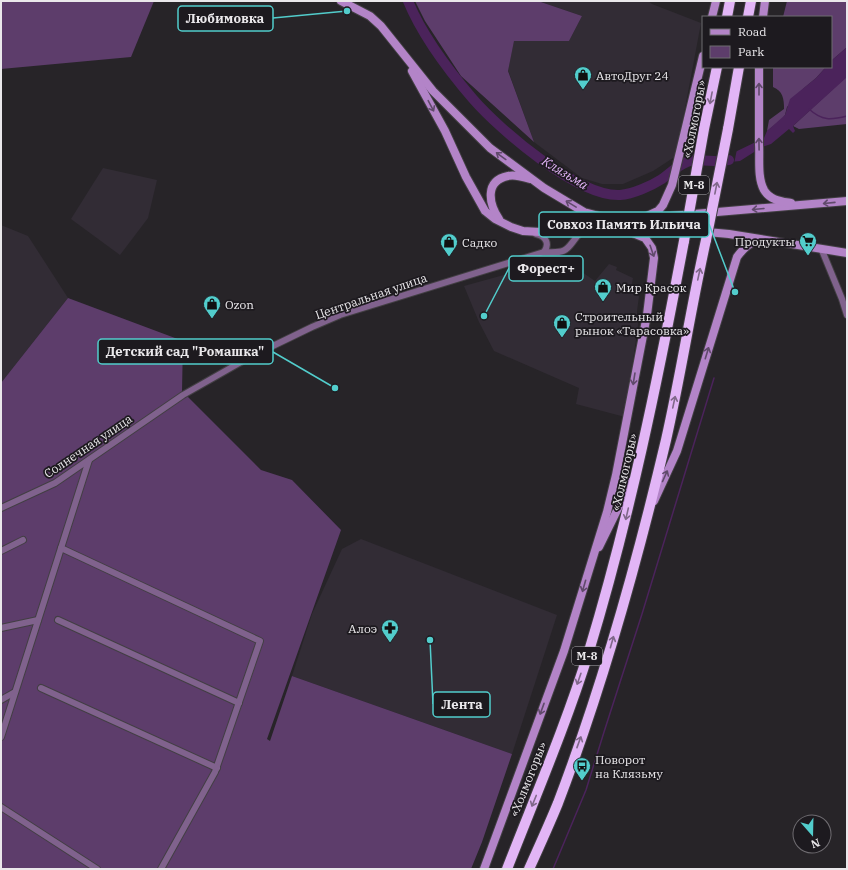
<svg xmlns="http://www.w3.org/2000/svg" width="848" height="870" viewBox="0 0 848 870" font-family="'IBM Plex Serif',serif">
  <rect width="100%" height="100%" fill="#272428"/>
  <g fill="#322c35">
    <path d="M538,1H648L652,4L701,23L676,156L653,171L623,184H602L582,178L534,142L508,70L514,40L569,41L582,16Z"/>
    <path d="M103,168L157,180L148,218L120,255L71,219Z"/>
    <path d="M1,225L28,236L68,298L1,383Z"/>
    <path d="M575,255L582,272L595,281L609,264L617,267L616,270L633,278L631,288L640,289L637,311L638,325L625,417L576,404L579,388L494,351L479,322L464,286Z"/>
    <path d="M361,539L557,615L512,754L292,676L312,614L342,549Z"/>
  </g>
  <g fill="#5d3d6b">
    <path d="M1,1H154L131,57L1,69Z"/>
    <path d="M415,1H538L582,16L569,41H514L508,71L534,142L461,76L425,21Z"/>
    <path d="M787,1H847L846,48L831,61V17H783Z"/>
    <path d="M773,67H826L816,78L804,88L787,107L785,115L782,119L767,131L769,120L784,109C784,99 783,91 773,87Z"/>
    <path d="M847,76V124L799,129L793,126Z"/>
    <path d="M68,298L183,341L182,391L261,470L292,480L341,530L267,739L270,741L292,676L512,754L482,842L471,869H1V383Z"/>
  </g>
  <path fill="#4b235b" d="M847,47V76L846,78L793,126L795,131L793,133L789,129L771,144L762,147L740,161L721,163L733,153L764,138L767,131L785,115L790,99L816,78L826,67H831V61Z"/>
  <path fill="#272428" d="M737,149L734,164L721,165L722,152L733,151Z"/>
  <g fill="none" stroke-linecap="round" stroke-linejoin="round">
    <g stroke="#4b235b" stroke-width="1.5">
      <path d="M809,109C822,121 831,120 847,116"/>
      <path d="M553,869L586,790L604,732L642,614L714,378"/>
    </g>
    <path stroke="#4b235b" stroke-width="10" d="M408,1C422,35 449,71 473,99C500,130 578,197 620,195C633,194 651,186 662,179C670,173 677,166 687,162C701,157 715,164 729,160"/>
    <g stroke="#423f43" stroke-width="8">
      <g id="minor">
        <path d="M536,234C546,236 550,244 544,252"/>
        <path d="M821,248L842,299L847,315"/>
        <path d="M1,508L55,483L183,395L248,358L312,327L340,315L544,252C572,254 566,247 582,231"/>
        <path d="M61,548L260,641L215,772L161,869"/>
        <path d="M1,551L23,540"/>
        <path d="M58,620L239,703"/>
        <path d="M1,628L38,620"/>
        <path d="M41,688L217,768"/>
        <path d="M1,700L15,692"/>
        <path d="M1,737L89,460"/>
        <path d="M1,807L97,869"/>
      </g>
    </g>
    <g stroke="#423f43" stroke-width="10">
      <g id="secondary">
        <path d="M341,1L370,16L381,26L433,91L490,148L544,188L584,212L607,218L635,219L847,201"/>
        <path d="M712,17L716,1"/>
        <path d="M763,17L765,1"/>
        <path d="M759,67C759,93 759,119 759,144C760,158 757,177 764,190C770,200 780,201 791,203"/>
        <path d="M412,71L445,131L466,177L485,211L495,219L511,227L523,231L540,232L623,229L707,232L729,234L847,253"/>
        <path d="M647,216L658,211L663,205L672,185L703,56"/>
        <path d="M499,219C489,204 484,181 508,176C515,174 523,177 530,179"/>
        <path d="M654,501L677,451L737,257C743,249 750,241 761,241"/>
        <path d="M599,547L631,482"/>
        <path d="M484,869L564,651L607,512L616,475L647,315L654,258L652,248L645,238L623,229"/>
      </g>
    </g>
    <g stroke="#423f43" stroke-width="12">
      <g id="trunk">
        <path d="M727,17L730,1"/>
        <path d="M748,17L751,1"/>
        <path d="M704,129L717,67"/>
        <path d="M728,129L739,67"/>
        <path d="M507,869C535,797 566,725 589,651C630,516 658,379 684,241"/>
        <path d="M529,869C539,847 549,825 558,803C603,685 637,563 666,440C681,374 691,307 706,240"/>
      </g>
    </g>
    <use href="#minor" stroke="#80628d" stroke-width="6"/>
    <use href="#secondary" stroke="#b384c8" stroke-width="8"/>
    <use href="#trunk" stroke="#e2b5f6" stroke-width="10"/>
    <g stroke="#423f43" stroke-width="12" stroke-linecap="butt">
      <g id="trunk-bridge">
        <path d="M706,240L728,129"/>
        <path d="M684,241L704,129"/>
      </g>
    </g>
    <use href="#trunk-bridge" stroke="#e2b5f6" stroke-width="10"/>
  </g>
  <defs><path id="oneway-shaft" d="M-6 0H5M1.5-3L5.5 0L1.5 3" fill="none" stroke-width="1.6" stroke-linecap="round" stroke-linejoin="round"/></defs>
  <g stroke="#604a6b">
    <use href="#oneway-shaft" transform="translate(759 89) rotate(-90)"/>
    <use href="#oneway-shaft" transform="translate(431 106) rotate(62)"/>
    <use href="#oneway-shaft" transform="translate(759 144) rotate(-91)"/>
    <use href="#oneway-shaft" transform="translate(501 156) rotate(-144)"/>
    <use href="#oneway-shaft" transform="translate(829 203) rotate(174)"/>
    <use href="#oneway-shaft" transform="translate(571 204) rotate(-149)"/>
    <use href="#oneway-shaft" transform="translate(758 209) rotate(175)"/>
    <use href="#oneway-shaft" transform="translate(652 251) rotate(71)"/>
    <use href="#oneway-shaft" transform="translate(707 353) rotate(-73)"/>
    <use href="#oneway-shaft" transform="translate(634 379) rotate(99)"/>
    <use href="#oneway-shaft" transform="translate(665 476) rotate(-66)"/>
    <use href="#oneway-shaft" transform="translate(584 586) rotate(106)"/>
    <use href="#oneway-shaft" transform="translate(542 709) rotate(110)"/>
  </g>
  <g stroke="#80688a">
    <use href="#oneway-shaft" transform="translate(711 98) rotate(101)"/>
    <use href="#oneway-shaft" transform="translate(716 188) rotate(-79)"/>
    <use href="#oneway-shaft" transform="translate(699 274) rotate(-78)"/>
    <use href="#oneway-shaft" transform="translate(674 402) rotate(-78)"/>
    <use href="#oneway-shaft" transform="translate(627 514) rotate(103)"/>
    <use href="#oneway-shaft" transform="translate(612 642) rotate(-74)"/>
    <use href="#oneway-shaft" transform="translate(579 679) rotate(109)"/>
    <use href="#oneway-shaft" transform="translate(579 742) rotate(-70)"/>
    <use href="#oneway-shaft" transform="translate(534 801) rotate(112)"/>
  </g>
  <defs>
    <g id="shop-pin" transform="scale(0.9)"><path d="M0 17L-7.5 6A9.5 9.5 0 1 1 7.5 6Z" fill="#52cdcc" stroke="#1d1a1f"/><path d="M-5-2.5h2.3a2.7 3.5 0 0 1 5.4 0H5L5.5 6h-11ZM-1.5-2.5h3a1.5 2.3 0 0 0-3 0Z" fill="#111"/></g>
    <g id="supermarket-pin" transform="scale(0.9)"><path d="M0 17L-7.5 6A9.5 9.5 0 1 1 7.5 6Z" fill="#52cdcc" stroke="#1d1a1f"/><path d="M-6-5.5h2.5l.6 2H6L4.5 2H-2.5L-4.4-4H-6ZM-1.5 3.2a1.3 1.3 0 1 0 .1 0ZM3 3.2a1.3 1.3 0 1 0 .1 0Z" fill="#111"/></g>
    <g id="pharmacy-pin" transform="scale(0.9)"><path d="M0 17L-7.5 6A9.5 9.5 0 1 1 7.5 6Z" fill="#52cdcc" stroke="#1d1a1f"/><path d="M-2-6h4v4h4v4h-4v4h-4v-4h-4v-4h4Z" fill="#111"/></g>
    <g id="bus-pin" transform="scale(0.9)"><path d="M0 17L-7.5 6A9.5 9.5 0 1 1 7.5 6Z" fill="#52cdcc" stroke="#1d1a1f"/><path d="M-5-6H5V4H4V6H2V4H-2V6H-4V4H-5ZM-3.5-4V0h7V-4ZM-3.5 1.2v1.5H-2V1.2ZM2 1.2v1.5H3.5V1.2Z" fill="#111"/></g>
  </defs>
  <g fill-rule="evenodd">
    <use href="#shop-pin" x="583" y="75"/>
    <use href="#supermarket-pin" x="808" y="241"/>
    <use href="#shop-pin" x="449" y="242"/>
    <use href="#shop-pin" x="603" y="287"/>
    <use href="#shop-pin" x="212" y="304"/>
    <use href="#shop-pin" x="562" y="323"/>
    <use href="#pharmacy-pin" x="390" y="628"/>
    <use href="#bus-pin" x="582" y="766"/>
  </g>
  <g text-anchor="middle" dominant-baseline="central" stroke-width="3.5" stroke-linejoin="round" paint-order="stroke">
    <g fill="#1d1a1f" stroke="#acaaae" stroke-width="1">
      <rect x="679" y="176" width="30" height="18" rx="3"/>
      <rect x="572" y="647" width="30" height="18" rx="3"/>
    </g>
    <g font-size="11" font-weight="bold" fill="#eae8eb">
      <text x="694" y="185">М-8</text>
      <text x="587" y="656">М-8</text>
    </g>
    <g font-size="12" fill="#eae8eb" stroke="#1d1a1f" text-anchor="start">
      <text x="596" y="75">АвтоДруг 24</text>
      <text x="795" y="241" text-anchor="end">Продукты</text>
      <text x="462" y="242">Садко</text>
      <text x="616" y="287">Мир Красок</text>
      <text x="225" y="304">Ozon</text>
      <text x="575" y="316">Строительный<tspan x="575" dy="14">рынок «Тарасовка»</tspan></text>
      <text x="377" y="628" text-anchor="end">Алоэ</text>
      <text x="595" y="759">Поворот<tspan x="595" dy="14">на Клязьму</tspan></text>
    </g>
    <g font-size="12" fill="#eae8eb" stroke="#1d1a1f">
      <text transform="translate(694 119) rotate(-79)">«Холмогоры»</text>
      <text transform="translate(371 296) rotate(-19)">Центральная улица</text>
      <text transform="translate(88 446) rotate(-34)">Солнечная улица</text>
      <text transform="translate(624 472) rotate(-77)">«Холмогоры»</text>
      <text transform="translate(528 779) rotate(-68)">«Холмогоры»</text>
    </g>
    <g font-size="13" font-style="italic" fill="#e2b3f7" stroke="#1d1a1f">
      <text transform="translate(565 173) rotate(31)">Клязьма</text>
    </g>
  </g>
  <path fill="none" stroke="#52cdcc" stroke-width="1.5" d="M347 11L273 18M735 292L709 224M484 316L509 268M335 388L273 352M430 640L433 704"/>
  <g fill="#52cdcc" stroke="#1d1a1f" stroke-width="1.5">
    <circle cx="347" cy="11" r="4"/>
    <circle cx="735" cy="292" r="4"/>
    <circle cx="484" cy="316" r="4"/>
    <circle cx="335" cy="388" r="4"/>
    <circle cx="430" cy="640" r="4"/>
  </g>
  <g fill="#1d1a1f" stroke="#52cdcc" stroke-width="1.5">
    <rect x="178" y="6" width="95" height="25" rx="4"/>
    <rect x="539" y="212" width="170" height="25" rx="4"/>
    <rect x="509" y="256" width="74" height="25" rx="4"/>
    <rect x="98" y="339" width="175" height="25" rx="4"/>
    <rect x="433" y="692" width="57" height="25" rx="4"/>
  </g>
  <g font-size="13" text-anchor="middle" font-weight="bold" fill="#eae8eb">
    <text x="225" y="23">Любимовка</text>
    <text x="624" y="229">Совхоз Память Ильича</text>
    <text x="546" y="273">Форест+</text>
    <text x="185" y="356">Детский сад "Ромашка"</text>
    <text x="462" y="709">Лента</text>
  </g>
  <rect width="848" height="870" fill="none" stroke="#eae8eb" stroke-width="4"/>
  <rect x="702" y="16" width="130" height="52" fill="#1d1a1f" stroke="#6f6c71"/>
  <rect x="710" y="29" width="20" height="6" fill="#b384c8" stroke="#6f6c71"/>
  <text x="738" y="36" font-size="12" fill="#eae8eb">Road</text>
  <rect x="710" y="46" width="20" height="12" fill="#5d3d6b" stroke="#6f6c71"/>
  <text x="738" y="56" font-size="12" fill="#eae8eb">Park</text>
  <g transform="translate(812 834) rotate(160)"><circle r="19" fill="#1d1a1f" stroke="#6f6c71"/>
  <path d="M0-3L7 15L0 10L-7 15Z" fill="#52cdcc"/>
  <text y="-6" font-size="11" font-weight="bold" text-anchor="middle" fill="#eae8eb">N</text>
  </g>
</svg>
